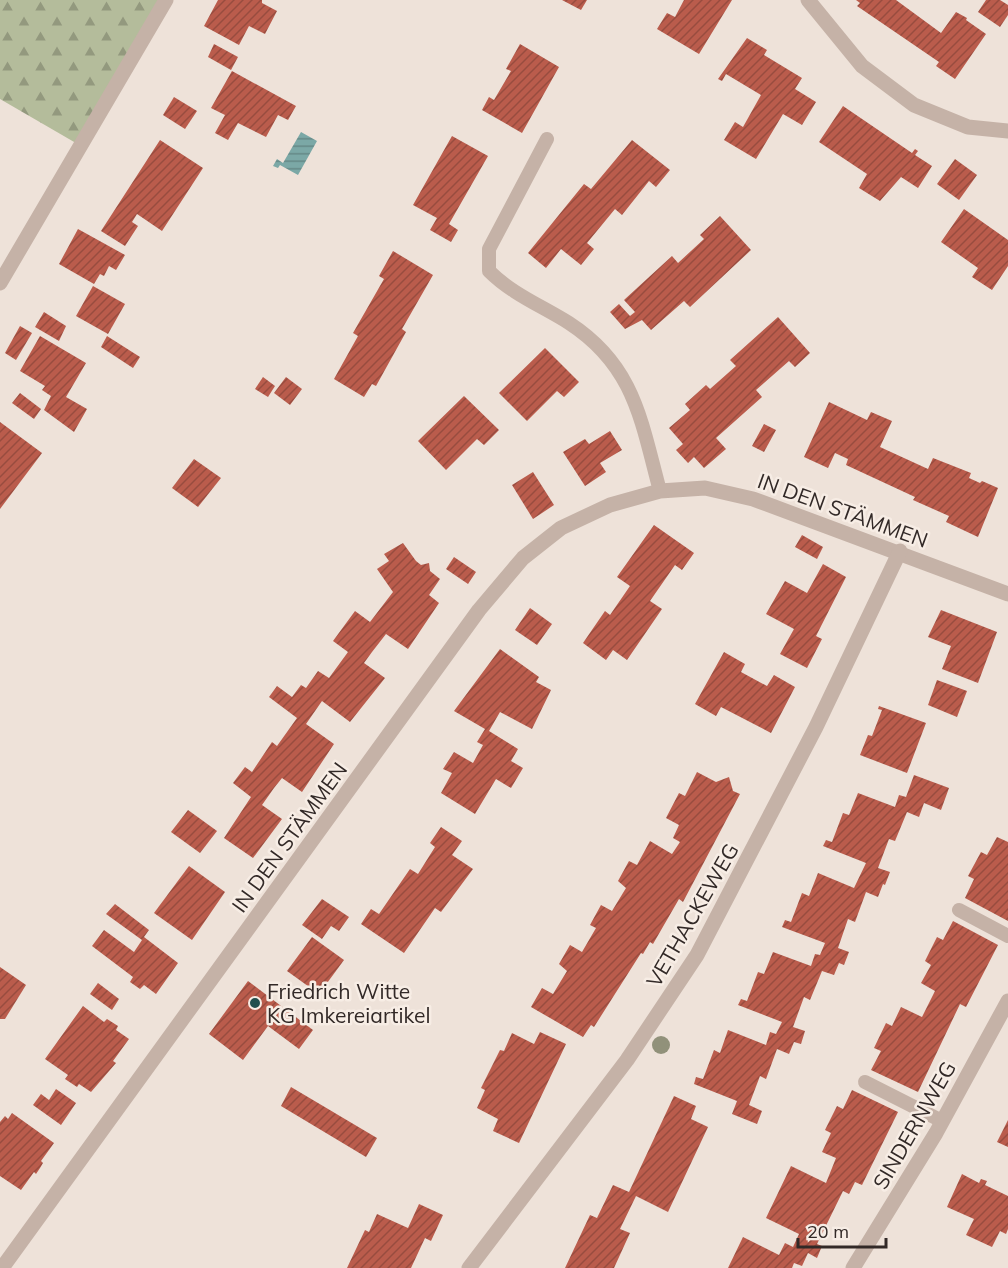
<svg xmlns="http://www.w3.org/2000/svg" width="1008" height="1268" viewBox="0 0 1008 1268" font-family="Mulish,sans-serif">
  <defs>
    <pattern id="forest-firs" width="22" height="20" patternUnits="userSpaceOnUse" patternTransform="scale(1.5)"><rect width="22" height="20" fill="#b4bc9b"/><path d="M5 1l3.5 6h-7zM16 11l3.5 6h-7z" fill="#93997e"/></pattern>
    <pattern id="water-rules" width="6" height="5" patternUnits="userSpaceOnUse" patternTransform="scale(1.5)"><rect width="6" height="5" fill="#7ba8a6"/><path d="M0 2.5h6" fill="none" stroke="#658987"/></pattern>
    <pattern id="building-hatch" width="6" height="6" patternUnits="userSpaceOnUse" patternTransform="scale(1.5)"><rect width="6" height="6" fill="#ba5c4c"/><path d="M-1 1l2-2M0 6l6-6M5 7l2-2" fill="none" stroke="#984c3f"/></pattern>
  </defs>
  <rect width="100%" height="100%" fill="#eee2d9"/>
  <path fill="url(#forest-firs)" d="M0,0H166L81,146L0,99Z"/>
  <path fill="url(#water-rules)" d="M301,132L317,141L298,175L280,165L278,168L273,166L277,159L283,163Z"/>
  <g fill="url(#building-hatch)">
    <path d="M218,0H262V3L277,11L265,34L249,26L239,45L204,26Z"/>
    <path d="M562,0H587L581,10Z"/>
    <path d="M684,0H732L699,54L657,29L667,13L675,17Z"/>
    <path d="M856,0H896L941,33L956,12L967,18L966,20L986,34L955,79L936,66L939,62L857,6L860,3Z"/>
    <path d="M986,0H1000L1008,5V15L1000,27L978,12Z"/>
    <path d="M747,38L767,50L764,55L802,78L795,89L816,102L802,125L783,114L756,159L724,140L735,122L743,127L761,95L726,74L722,81L718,79Z"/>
    <path d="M214,44L238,57L231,70L208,57Z"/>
    <path d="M520,44L559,67L522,133L482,110L489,97L494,100L511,71L506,69Z"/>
    <path d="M232,71L296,106L288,120L278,115L266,137L238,123L228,140L215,133L225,115L211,108Z"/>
    <path d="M174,97L197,111L185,129L163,115Z"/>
    <path d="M843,106L912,153L915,149L918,151L915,155L932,166L918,188L901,177L880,201L859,188L867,174L819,142Z"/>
    <path d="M452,136L488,156L449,224L458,230L451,242L430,230L437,218L413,205Z"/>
    <path d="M160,140L203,168L162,231L137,214L132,222L138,226L125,246L101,231Z"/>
    <path d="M632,140L670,170L656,187L649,181L622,215L615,209L587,243L594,249L581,265L561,249L546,268L528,253L584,184L591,189Z"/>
    <path d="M955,159L977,175L959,200L937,184Z"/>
    <path d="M964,209L1008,240V266L992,290L972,277L978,268L941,242Z"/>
    <path d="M720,216L751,250L690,307L684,301L651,330L642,320L625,329L610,312L619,304L630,316L635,312L624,300L672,256L678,263L704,239L700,235Z"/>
    <path d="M78,229L125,255L116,270L109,266L104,276L100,274L94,284L59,264Z"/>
    <path d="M393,251L433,275L402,329L406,332L376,386L372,384L364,397L334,379L358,336L353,333L384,279L379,276Z"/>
    <path d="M93,286L125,304L108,334L76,316Z"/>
    <path d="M44,312L66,326L59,341L35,327Z"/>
    <path d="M778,317L810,353L795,367L789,361L756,390L762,397L716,438L726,449L704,468L694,457L688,463L676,450L683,444L669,428L690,410L685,404L706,385L710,389L736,366L730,360Z"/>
    <path d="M20,326L32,333L16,360L5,353Z"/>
    <path d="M40,336L86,363L66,397L87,409L74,432L44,410L51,396L42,390L45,386L20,371Z"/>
    <path d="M107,336L140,357L133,368L101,347Z"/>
    <path d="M545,348L579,382L564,397L557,391L527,421L499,393Z"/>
    <path d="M263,377L275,386L268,397L255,389Z"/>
    <path d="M286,377L302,389L290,405L274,393Z"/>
    <path d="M20,393L41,409L34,419L12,403Z"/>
    <path d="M464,396L499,430L484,445L477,439L446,470L418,441Z"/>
    <path d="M829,402L867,420L871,412L892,421L880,447L928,469L933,458L971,473L969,478L980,483L982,481L998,488L978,537L946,522L949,516L913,500L915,497L846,465L848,459L835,453L828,468L804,457Z"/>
    <path d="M0,422L42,453L0,509Z"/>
    <path d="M764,424L776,430L764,452L752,446Z"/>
    <path d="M610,431L622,450L600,463L606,472L585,486L563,452L585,439L589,444Z"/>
    <path d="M194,459L221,478L198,507L172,488Z"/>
    <path d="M533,472L554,505L533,519L512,485Z"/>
    <path d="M654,525L694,553L682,570L675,565L650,601L662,609L627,660L613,650L606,660L583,643L605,611L610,615L630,586L617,577Z"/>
    <path d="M802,535L823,547L817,559L795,547Z"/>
    <path d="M403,543L416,561L421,565L429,563L430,571L440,579L429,595L439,603L408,649L386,634L372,652L364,663L385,678L350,722L322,701L306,724L334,744L302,792L282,778L274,788L262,805L282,819L253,858L224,838L251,797L233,783L245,767L252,772L272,742L277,746L297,718L269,697L277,686L292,697L301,685L306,688L318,671L329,678L348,652L333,641L355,611L370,622L393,592L377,569L389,561L384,554Z"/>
    <path d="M454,557L476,572L468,584L446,569Z"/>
    <path d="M823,564L846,577L816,636L822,639L807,668L780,654L794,629L766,614L785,581L807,593Z"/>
    <path d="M530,608L552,624L537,645L515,630Z"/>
    <path d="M941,610L997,632L978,683L942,669L951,646L928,637Z"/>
    <path d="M500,649L539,677L536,682L551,690L532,729L500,712L489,731L518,749L511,761L523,768L511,788L496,779L475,814L441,793L452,773L443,769L454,752L473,763L483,745L477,742L485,729L454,711Z"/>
    <path d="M724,652L745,664L741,672L767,686L774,675L795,687L771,733L721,707L716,716L695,704Z"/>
    <path d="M937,680L967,691L957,717L928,705Z"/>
    <path d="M879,706L926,723L907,773L860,755L868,735L872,736L882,710L878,709Z"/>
    <path d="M697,772L716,782L729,777L733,791L740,794L683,902L679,899L653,944L650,942L643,954L641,953L594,1027L591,1025L583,1037L531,1007L542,988L553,994L567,971L559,964L570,945L582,952L596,928L590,925L601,905L612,911L626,888L618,881L629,861L637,865L650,841L672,854L680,842L673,838L679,825L666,818L679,793L685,796Z"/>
    <path d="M914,775L949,788L941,810L924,803L919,817L907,812L895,841L889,839L878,868L890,872L885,885L883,884L878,897L866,892L855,922L848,919L838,948L849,952L844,965L839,963L834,975L822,971L810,1000L804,997L793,1027L805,1031L801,1044L794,1042L789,1054L777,1049L766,1079L760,1076L749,1105L762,1111L757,1124L732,1114L737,1101L694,1084L696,1077L703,1079L714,1050L720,1053L728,1030L766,1045L770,1032L776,1034L782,1022L738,1005L741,999L747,1001L758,972L764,974L773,952L811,966L815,954L820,955L825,943L782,927L785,920L791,922L802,893L809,896L818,873L854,888L866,863L823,846L826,840L832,842L843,813L849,815L858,793L895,807L899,795L906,797Z"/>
    <path d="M188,810L217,831L200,853L171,832Z"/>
    <path d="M441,827L462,841L452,855L473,869L441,912L435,908L404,953L361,924L371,909L379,914L410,869L418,874L435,847L430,843Z"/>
    <path d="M997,837L1008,842V921L965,898L974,879L968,876L981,852L987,855Z"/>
    <path d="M189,866L225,892L192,940L154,913Z"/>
    <path d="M322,899L349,917L339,931L331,926L322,939L302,925Z"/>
    <path d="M115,904L149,930L144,937L178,963L156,994L144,985L140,989L130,982L133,977L92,946L104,930L134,952L142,940L106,914Z"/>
    <path d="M953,921L998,945L966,1007L960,1004L918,1092L871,1070L881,1051L874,1048L886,1023L892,1026L901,1007L922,1017L935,991L921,983L931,965L925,961L937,937L943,940Z"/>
    <path d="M312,937L344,960L319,994L287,971Z"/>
    <path d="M0,967L26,985L5,1019H0Z"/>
    <path d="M248,981L313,1030L299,1049L268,1026L243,1060L209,1034Z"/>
    <path d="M98,983L119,999L112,1010L90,994Z"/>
    <path d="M83,1006L104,1022L107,1019L118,1026L116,1030L129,1039L113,1061L116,1063L91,1092L79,1084L77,1087L65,1079L68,1075L45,1059Z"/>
    <path d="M540,1032L566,1044L519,1143L493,1131L498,1119L477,1108L485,1090L481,1088L500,1050L504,1051L512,1033L534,1044Z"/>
    <path d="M291,1087L377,1138L366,1157L281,1106Z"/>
    <path d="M56,1089L76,1103L61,1125L33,1105L41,1094L49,1100Z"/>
    <path d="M852,1090L898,1112L862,1185L855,1182L849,1194L843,1191L817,1244L822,1246L817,1258L808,1253L802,1266L794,1263L792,1268H728L743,1237L779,1255L785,1243L793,1247L799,1234L766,1218L791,1166L826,1183L836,1158L822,1152L831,1133L825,1130L837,1106L843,1109Z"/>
    <path d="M674,1096L696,1106L691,1119L708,1127L668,1212L636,1196L620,1229L630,1233L614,1268H565L590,1215L597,1218L613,1185L629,1192Z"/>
    <path d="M12,1113L54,1143L41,1161L43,1163L40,1168L36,1174L34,1172L21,1190L0,1176V1122L5,1116L8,1119Z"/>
    <path d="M1008,1120V1147L997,1142Z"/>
    <path d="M962,1174L979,1183L981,1179L987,1181L985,1185L1008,1196V1229L1006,1234L1000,1231L992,1247L966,1235L974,1219L947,1207Z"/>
    <path d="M419,1204L443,1215L431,1241L425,1238L411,1268H347L365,1230L369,1232L377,1214L408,1228Z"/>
  </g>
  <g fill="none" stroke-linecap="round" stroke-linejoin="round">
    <g stroke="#c5b2a7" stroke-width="14">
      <path d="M547,139L489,249V271C512,294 542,306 569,323C635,366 641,421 660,491"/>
      <path d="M959,910L1008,936"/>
      <path d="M865,1082L942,1121"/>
    </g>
    <g stroke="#c5b2a7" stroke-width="15">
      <path d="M808,0L862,66L914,105L968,127L1008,131"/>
      <path d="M0,283L166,0"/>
      <path d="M2,1268L479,610L523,558L561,528L610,505L660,491L705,488L753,499L1008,594"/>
      <path d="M469,1268L627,1060L697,955L816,727L900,551"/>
      <path d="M853,1268L936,1133L1008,1001"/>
    </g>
  </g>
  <circle fill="#91917a" cx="661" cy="1045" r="9"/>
  <circle fill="#204f4e" stroke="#f7ede5" stroke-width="2" cx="255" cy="1003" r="6"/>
  <g text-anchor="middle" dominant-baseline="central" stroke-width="5" stroke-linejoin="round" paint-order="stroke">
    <g font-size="21" fill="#322927" stroke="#f7ede5">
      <text transform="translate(843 510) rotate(20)">IN DEN STÄMMEN</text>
      <text transform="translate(289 837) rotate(-54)">IN DEN STÄMMEN</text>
      <text transform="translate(692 915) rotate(-60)">VETHACKEWEG</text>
      <text transform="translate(914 1125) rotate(-60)">SINDERNWEG</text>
    </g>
    <g font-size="21" fill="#322927" stroke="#f7ede5" text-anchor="start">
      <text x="267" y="991">Friedrich Witte<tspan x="267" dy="24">KG Imkereiartikel</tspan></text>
    </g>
  </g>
  <path d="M798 1238v9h88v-9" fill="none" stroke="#322927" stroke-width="3"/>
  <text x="807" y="1238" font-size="18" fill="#322927" stroke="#f7ede5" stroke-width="4.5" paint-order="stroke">20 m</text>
</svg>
